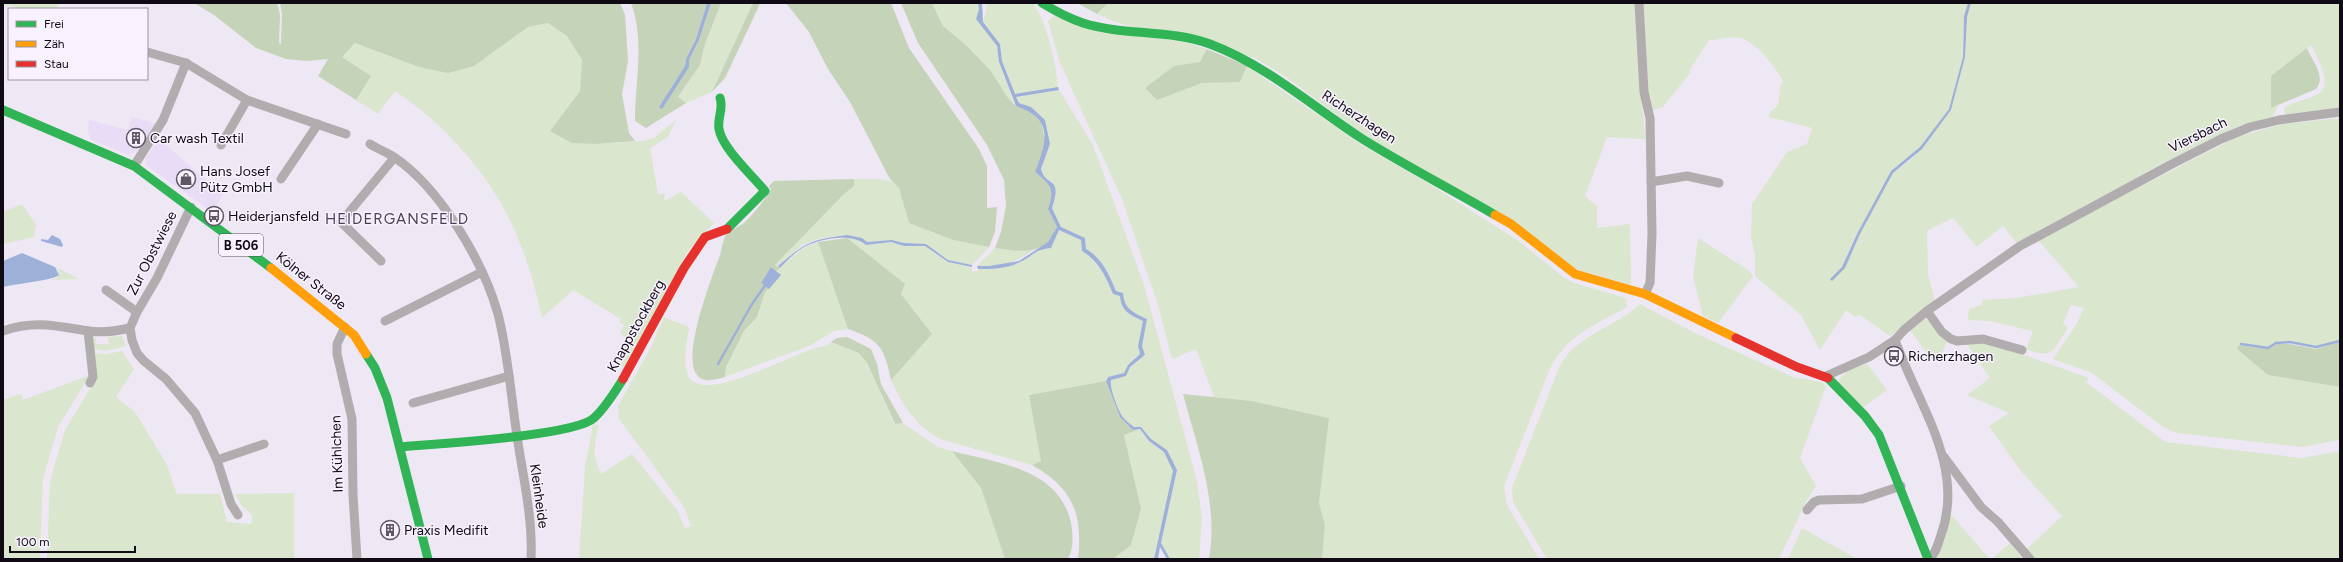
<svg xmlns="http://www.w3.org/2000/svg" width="2343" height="562" viewBox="0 0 2343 562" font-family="Figtree,sans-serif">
  <rect width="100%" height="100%" fill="#eee8f5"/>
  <g fill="#e9dcf7">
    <path d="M132,117L157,124L135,152L128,155L90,139L88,130L89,120L128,130Z"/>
    <path d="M159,139L223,195L212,212L146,165V157Z"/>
  </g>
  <g fill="#dae6ce">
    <path d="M3,3H59L57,9H17V7L3,5Z"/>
    <path d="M721,3H753L712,92L686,103L678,98L700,65L705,44Z"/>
    <path d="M932,3H978L979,9L976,19L997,46L999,62L1014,103L1008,98L991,71L966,45L943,26Z"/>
    <path d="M988,3H1033C1047,23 1056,63 1058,87L1015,94L1002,61L1000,44L983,22Z"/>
    <path d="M1108,3H1635L1645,139L1607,137L1585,196L1597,206V228L1630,224L1631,285L1576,269L1352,126L1286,77L1255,58L1118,23L1097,14Z"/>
    <path d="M1643,3H1968L1964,16L1963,57L1949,109L1920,147L1891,171L1858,232L1842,267L1830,279L1845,268L1860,234L1893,173L1914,157L1951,110L1965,57L1967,16L1971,3H2340V108L2286,115L2284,112L2285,107C2296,101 2311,99 2321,92C2332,82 2316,55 2311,45L2271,76L2272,107L2278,105L2273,117L2238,126L2167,161L2017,243L2003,226L1977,247L1953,218L1927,231L1928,275L1935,300L1890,336L1860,315L1855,317L1846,310L1820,350L1801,315L1755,276V255L1751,236L1752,204L1787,152L1807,144L1812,128L1769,117L1770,111C1785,106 1775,92 1783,81C1776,68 1758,44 1743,39C1733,35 1719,40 1709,40L1689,71L1691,72L1663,107L1652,111L1649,105Z"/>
    <path d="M1055,15L1180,41L1207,49L1200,62L1174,66L1145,88L1157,100L1202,83L1240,82L1247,66L1360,144L1428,183L1520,242L1563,277L1574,283L1626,298L1627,307C1595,325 1571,333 1551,366L1504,486L1507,505L1539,559H1322L1325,525L1319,503L1329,418L1252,401L1214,397L1196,349L1172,359L1158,305L1122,199L1060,63L1048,21Z"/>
    <path d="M548,23L567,36L582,60L580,91L550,131L573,143L595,144L644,141L654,138L676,120L668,137L650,148L658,194L665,193L664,201L681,192L714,223L688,251L624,368C613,358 621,349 626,338L620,333L624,325L619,322L621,319L573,290L542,318C536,288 527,259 515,231C493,179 445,124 398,93L395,91L378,114L356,100L371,76L342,57L355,43L419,67L474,66L528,27Z"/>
    <path d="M1059,90L1093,145L1144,285L1197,481L1202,519L1199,559H1170L1161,543L1177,470L1167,450L1151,439L1141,427H1134C1130,424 1125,420 1122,416C1118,410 1109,386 1111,380L1126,376L1130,367L1145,356L1142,346L1147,319C1134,313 1124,309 1123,293L1116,291C1110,274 1102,258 1086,249L1085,238L1061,227L1052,208C1063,176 1046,187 1041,169L1050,144L1031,107L1018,103L1016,97Z"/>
    <path d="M2340,118V340L2316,346L2290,341L2276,342L2267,347L2240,343L2237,349L2268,375L2340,387V440L2302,447L2177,433L2163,427L2092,373L2053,359L2076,325L2084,308L2071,305L2063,323L2068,328C2053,350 2055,360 2026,349L2033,331L1989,321L1968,320L1969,309L1982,305V300L2016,298L2079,287L2037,239L2241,135L2284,124Z"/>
    <path d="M854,179C902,179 897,177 909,223L953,240L989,247L972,265L948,260L926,244L904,243L892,240L866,242L846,235L818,239L802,245L777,267L775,265L844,194L854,186Z"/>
    <path d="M22,204L36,225L34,237L3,244V212Z"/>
    <path d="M1059,230L1081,240L1082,251C1099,261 1106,276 1113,294L1120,296C1120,311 1130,315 1143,321L1138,346L1140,354L1128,365L1124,373L1108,377L1106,381L1029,395L1042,462L1032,465L940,439C915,425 903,406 891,380L932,334L901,294L847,238L861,241L866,245L891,242L904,246H925L947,262L972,267V272L978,271V269C991,269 1006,269 1018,263C1033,257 1032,250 1051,248Z"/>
    <path d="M1698,238L1748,270L1753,276L1718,323L1703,316L1693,277Z"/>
    <path d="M818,242L848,329L834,331L809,346L725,377L726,367L744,331L757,317L765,292L780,275L776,271L803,248Z"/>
    <path d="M995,248L1022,251L1033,250C1014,264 1001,267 977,266Z"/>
    <path d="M55,267L79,279L51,280L57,278L59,271Z"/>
    <path d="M1640,304L1697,334L1793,377L1821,382L1826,386L1800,458L1816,486L1806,502L1779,559H1547L1513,502L1512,488L1558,370C1561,365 1564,358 1568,354C1588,332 1619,324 1640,304Z"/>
    <path d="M664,317L689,327C687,342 683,358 687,373C698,411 800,347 826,346L831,342L859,353L867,363L894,424L903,423L938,447L952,451L981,488L1005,559H579L585,467L593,425H599C594,446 592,454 601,474L632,454L677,510L685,528L691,526L684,507L619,419L618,406L651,347Z"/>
    <path d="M1924,319L1931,322L1948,340L1940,358L1934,363L1910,330Z"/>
    <path d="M122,336L126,346L106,351L92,349V339L96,338V344H109L108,337Z"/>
    <path d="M1966,343H1991L2089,378L2086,382L2165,442L2302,458L2340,451V559H2036L2027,549L2062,516L2020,470L1989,426L2009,413L1967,395L1990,378Z"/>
    <path d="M122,351L134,369L116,397L135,412L166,463L177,494H220L227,522L250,524L252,522V515L242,506L235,494L294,493V559H47L50,481L65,430L97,377L93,353L106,354Z"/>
    <path d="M1867,364L1887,390L1862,408L1840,384L1839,379L1851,369Z"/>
    <path d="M90,375L58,427L43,479L40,559H3V400L21,394L23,400Z"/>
    <path d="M1140,429L1149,441L1164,452L1173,471L1154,559H1113L1131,545L1141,509L1124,435Z"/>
    <path d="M1951,515L1990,559H1937Z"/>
    <path d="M1802,528L1857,559H1788Z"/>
    <path d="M2010,543L2023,559H1992Z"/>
  </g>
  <g fill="#c5d3b9">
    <path d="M194,3H277L280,14L279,43L281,44L282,14L280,3H620L625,15L628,61L622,94L629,133L635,141L595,144L572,143L550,131L580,91L582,60L567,36L548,23L528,27L474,66L448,73L419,67L355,43L342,57L371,76L356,100L318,76L328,59L307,61L286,59L256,48L214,15Z"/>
    <path d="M631,3H707L696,39L686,59L685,66L659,107L689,67V60L699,40L711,3H721L705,44L700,65L678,97L686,103L646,128L635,121C635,83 645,40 631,3Z"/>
    <path d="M753,3H760L758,8L725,78L712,92Z"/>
    <path d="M786,3H891L909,48L979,149L987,166V208L997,207L995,232L989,247L953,240L909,223L899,188L890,179L850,102L828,69L809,32Z"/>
    <path d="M901,3H932L943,26L966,45L991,71L1008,98L1016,106L1029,110L1041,122L1046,144L1035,172C1051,186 1055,188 1048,209L1057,227C1054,231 1051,239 1047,243C1033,255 1012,250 995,248L1001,232L1006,206L1004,180L987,145L918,43Z"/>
    <path d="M1077,3H1108L1097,14Z"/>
    <path d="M2307,48C2311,60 2327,76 2316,89L2271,108V76Z"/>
    <path d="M1207,49L1247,66L1240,82L1202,83L1157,100L1145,88L1174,66L1200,62Z"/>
    <path d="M854,179V186L844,194L775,265L780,268L776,271L771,267L761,283L769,289L765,292L757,317L744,331L726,367L725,377C716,379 704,384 697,375C681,356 712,277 720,255C722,249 723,239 726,235C730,230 739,227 744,223C755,213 763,201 771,190L769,186L774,181Z"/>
    <path d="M847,238L905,284L901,294L932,334L891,380C884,347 880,340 848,329L818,242Z"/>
    <path d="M847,337L871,349L877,364L881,384L903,423L895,424L867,363L859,353L831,342L837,338Z"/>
    <path d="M2340,342V387L2268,375L2237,349L2239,345L2268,349L2277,344H2290L2316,349Z"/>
    <path d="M1106,381L1120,417L1133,430L1140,429L1124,435L1141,509L1131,545L1113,559H1078C1083,514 1073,488 1032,465L1041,461L1029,395Z"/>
    <path d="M1183,394L1252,401L1329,418L1319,503L1325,525L1322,559H1209C1219,503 1197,447 1183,394Z"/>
    <path d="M952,451C997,463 1059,468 1071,523C1073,534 1074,548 1068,559H1005L981,488Z"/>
  </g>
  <g fill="#9cb0d8">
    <path d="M707,3H711L699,40L689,60V67L662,109L659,107L685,66L686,59L696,39Z"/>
    <path d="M978,3H982L983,22L1000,44L1002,61L1015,94L1058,87L1059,90L1016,97L1019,103L1031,107L1045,120L1050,144L1041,169C1046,188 1063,175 1052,208L1061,227L1085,238L1086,249C1102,258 1109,274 1116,291L1123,293C1124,309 1134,313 1147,319L1142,346L1145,355L1130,367L1126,376L1111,380C1109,386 1118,410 1122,416C1125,420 1130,424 1134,427H1141L1151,439L1167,450L1177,470L1161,543L1170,559H1167L1160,547L1158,559H1154L1173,471L1164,452L1149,441L1140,429L1133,430L1120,417L1106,381L1108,377L1124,373L1128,365L1140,354L1138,346L1143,321C1130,315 1121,311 1120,296L1113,294C1106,277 1099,261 1082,251L1081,240L1059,230L1051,248C1032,250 1033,257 1018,263C1006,269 991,269 978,269L977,266H989L1019,261L1048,242L1057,227L1048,209C1055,188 1051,186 1035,172C1047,141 1054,119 1016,106L999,62L997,46L976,19L979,9Z"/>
    <path d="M1968,3H1971L1967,17L1965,57L1951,110L1922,149L1893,173L1860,234L1845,268L1832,281L1830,279L1842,267L1858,232L1891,171L1920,147L1949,109L1963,57L1964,16Z"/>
    <path d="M52,235L60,239L63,245L62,247L41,241V239L48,240Z"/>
    <path d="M847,235L862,238L867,242L892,240L904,243L926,244L948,260L972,265V267L948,262L925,246H904L891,242L866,245C852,232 819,239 804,247C795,252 787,261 780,268L778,266C806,242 810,240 847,235Z"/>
    <path d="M22,253L55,267L59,275C55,280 14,284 3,287V261Z"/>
    <path d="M771,267L781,275L769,289L761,283Z"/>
  </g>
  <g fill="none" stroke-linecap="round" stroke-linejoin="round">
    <g stroke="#9cb0d8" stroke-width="2.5">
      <path d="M2241,344L2268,348L2276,343L2290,342L2316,347L2340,341"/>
      <path d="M718,364L752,304L766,284"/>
    </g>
    <g stroke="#b1acae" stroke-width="9">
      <path d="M1639,3L1644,92L1650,118L1652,234L1650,283L1645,294"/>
      <path d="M147,52L186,63L247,100L346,134"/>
      <path d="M370,144C378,149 386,152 394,157C440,188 483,261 498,314C508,353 511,396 517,436C523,477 533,518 531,559"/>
      <path d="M221,145L247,100"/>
      <path d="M134,166L163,120L186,63"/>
      <path d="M281,179L318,124"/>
      <path d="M1651,182L1687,176L1719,183"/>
      <path d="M191,207L157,278L137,312L130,328L132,340L137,353L144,361L166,379L195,413L217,460L231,504L238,515"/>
      <path d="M381,261L341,222L394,158"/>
      <path d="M106,290L137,312"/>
      <path d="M1927,311L1942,332L1951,339L1957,341L1983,339L2022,350"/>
      <path d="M385,321L482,272"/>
      <path d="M345,327L337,344V354L352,419L353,495L357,559"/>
      <path d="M3,331C35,320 56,326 88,331C102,333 117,331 130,328"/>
      <path d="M88,331L93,377L90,383"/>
      <path d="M1895,340C1917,403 1966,466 1941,535C1938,543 1936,554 1929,559"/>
      <path d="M1826,376L1869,357L1895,340L1904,330L1927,311L2020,246L2170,165L2221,139L2250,127L2279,120L2340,112"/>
      <path d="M413,403L509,376"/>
      <path d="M1944,457L1981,507L1998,522L2030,559"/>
      <path d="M217,460L264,444"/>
      <path d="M1807,510L1814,502L1819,500L1862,499L1901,486"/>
    </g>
    <g stroke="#30b455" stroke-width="9">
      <path d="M1042,3C1055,11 1068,18 1083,23C1124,36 1169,29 1210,44C1266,65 1312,106 1361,138C1404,165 1451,189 1495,215"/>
      <path d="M720,98C724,108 717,118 719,129C722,148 752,175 765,191L727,229"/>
      <path d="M3,110L134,166L271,268"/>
      <path d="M366,354L375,368L387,398L428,559"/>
      <path d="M1828,378L1865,416L1879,435L1928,559"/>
      <path d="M400,447C433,444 575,436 594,418C605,408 615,392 623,379"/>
    </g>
    <g stroke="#ff9f0a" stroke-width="9">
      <path d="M1495,215L1511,224L1575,274L1645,294L1736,338"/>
      <path d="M271,268L354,335L366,354"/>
    </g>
    <g stroke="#e5322d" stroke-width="9">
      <path d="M1736,338L1797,367L1828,378"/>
      <path d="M623,379L684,268L705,237L727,229"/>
    </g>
  </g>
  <defs>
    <g id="building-ring" transform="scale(1)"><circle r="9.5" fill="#f8f2fe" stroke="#5d5863" stroke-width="1.5"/><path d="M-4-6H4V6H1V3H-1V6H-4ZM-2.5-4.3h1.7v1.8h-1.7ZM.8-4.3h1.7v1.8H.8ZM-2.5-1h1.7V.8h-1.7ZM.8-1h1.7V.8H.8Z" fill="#5d5863"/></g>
    <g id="shop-ring" transform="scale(1)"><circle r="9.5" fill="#f8f2fe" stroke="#5d5863" stroke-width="1.5"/><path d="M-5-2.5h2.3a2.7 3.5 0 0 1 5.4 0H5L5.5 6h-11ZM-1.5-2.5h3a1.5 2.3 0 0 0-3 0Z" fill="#5d5863"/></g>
    <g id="bus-ring" transform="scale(1)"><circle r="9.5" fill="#f8f2fe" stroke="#5d5863" stroke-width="1.5"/><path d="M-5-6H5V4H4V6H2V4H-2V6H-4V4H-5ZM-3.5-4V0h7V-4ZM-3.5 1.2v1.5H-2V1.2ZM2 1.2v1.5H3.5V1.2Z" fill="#5d5863"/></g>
  </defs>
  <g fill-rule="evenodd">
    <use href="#building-ring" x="136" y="138"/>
    <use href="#shop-ring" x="186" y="179"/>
    <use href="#bus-ring" x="214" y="216"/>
    <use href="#bus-ring" x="1894" y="356"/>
    <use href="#building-ring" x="390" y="530"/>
  </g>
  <g text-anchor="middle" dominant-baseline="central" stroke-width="3" stroke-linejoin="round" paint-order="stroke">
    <rect fill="#f8f2fe" stroke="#55505a" stroke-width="1" x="219" y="234" width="44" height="22" rx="3"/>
    <g font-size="13" font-weight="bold" fill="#0f0a14">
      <text x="241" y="245">B 506</text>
    </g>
    <g font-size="14" fill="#0f0a14" stroke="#f8f2fe">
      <text transform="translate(1359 117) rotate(33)">Richerzhagen</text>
      <text transform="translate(2198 135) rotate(-26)">Viersbach</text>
      <text transform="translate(152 253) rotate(-63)">Zur Obstwiese</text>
      <text transform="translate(311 281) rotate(38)">Kölner Straße</text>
      <text transform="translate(636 326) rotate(-61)">Knappstockberg</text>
      <text transform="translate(337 454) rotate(-92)">Im Kühlchen</text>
      <text transform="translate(539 496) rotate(82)">Kleinheide</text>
    </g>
    <g font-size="14" fill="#0f0a14" stroke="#f8f2fe" text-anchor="start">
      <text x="150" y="138">Car wash Textil</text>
      <text x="200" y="171">Hans Josef<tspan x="200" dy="16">Pütz GmbH</tspan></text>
      <text x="228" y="216">Heiderjansfeld</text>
      <text x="1908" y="356">Richerzhagen</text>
      <text x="404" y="530">Praxis Medifit</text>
    </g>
    <g font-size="15" letter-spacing="1" fill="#4b3f58" stroke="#f8f2fe">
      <text x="397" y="219">HEIDERGANSFELD</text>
    </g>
  </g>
  <rect width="2343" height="562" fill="none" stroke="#0f0a14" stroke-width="8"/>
  <rect x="8" y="8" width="140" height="72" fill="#f8f2fe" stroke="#9b95a0"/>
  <rect x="16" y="21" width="20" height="6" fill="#30b455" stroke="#9b95a0"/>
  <text x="44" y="28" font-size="12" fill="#0f0a14">Frei</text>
  <rect x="16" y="41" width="20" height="6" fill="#ff9f0a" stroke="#9b95a0"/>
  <text x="44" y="48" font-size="12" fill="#0f0a14">Zäh</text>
  <rect x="16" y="61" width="20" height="6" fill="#e5322d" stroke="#9b95a0"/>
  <text x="44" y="68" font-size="12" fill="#0f0a14">Stau</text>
  <path d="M10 546v6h125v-6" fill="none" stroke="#0f0a14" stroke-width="2"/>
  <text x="16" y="546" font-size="12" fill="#0f0a14" stroke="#f8f2fe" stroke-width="3" paint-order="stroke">100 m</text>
</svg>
